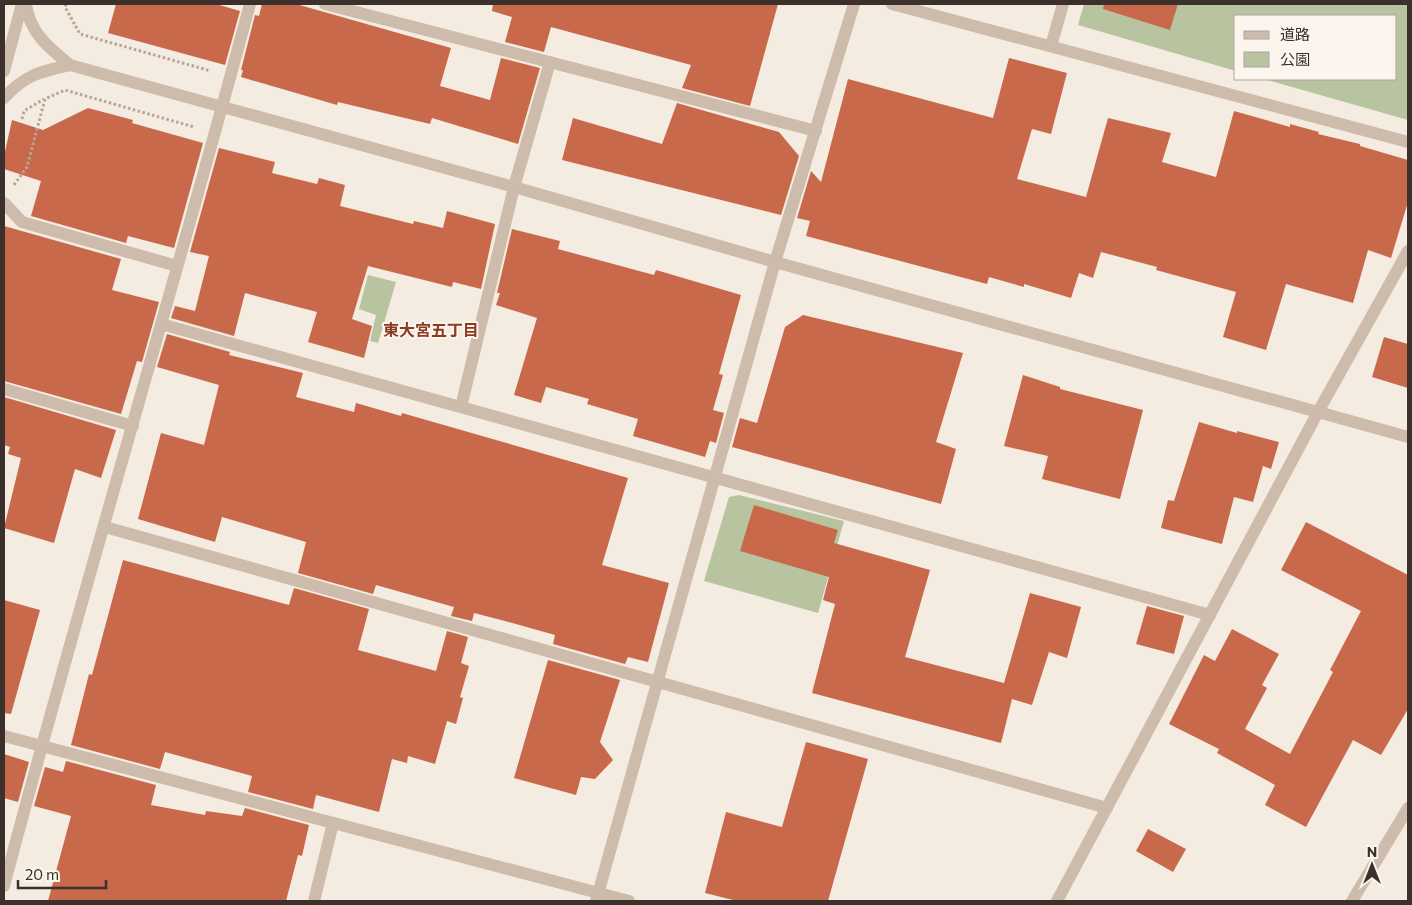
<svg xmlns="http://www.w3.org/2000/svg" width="1412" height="905" viewBox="0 0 1412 905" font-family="Commissioner,'Noto Sans JP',sans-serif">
  <rect width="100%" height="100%" fill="#f4ebe1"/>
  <g fill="#b8c4a0">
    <path d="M1084,4H1408V120L1264,79H1396V16H1236V71L1078,25Z"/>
    <path d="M368,275L396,282L378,343L370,341L376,315L359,309Z"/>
    <path d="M739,495L844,521L818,613L704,581L729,497Z"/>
  </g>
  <g fill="#c8694b">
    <path d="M116,4H216L240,11L225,65L108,33Z"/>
    <path d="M262,4H296L451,48L440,86L490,100L501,58L540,68L518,144L432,118L430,124L338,102L337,105L241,77L243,70H241L255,15L259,16Z"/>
    <path d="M493,4H778L750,106L682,88L691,65L551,27L544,52L505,42L512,17L492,11Z"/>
    <path d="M1104,4H1178L1170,30L1103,9Z"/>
    <path d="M1009,58L1067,73L1051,134L1032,129L1017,179L1086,197L1108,118L1171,133L1162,162L1216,177L1234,111L1290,127V124L1319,132L1318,134L1360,144V146L1408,160V202L1391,258L1368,250L1353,303L1286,284L1266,350L1223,337L1236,292L1156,270L1157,267L1101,252L1093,278L1079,273L1071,298L1024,284V287L989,277L987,284L806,236L810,221L797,218L811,171L821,182L848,79L993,118Z"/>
    <path d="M677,103L779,132L799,156L781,215L562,160L573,118L662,144Z"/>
    <path d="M88,108L133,120L132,123L203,143L174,248L128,236L126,243L31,216L41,181L4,169V156L12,120L43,130Z"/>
    <path d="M219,148L275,162L272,173L317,184L319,178L345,185L340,206L413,224L414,221L443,228L447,211L495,224L481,289L453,282L452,287L368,266L352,319L372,326L364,358L308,342L317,312L245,293L234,336L171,318L175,306L195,311L209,256L190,252Z"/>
    <path d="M4,226L121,259L112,290L159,302L142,362L137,361L121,414L4,381Z"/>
    <path d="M512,229L560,241L558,249L654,275L656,270L741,295L719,374L723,375L713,410L724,413L716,443L710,441L705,457L633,436L638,419L587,404L589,399L546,387L541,403L514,395L537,318L496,305L500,293H497Z"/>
    <path d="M803,315L963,353L936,442L956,449L941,504L732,447L740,418L757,423L785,327Z"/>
    <path d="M167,334L230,352L229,355L303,373L296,397L354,412L356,403L401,416L402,413L628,478L602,565L669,583L648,662L628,657L625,664L553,644L555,635L505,621L474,613L472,621L451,616L454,607L376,585L373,594L298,573L306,542L222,517L215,542L138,519L161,433L204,445L219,385L157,367Z"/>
    <path d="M1384,337L1408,344V388L1372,377Z"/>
    <path d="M1023,375L1060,387V389L1143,410L1120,499L1042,479L1048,456L1004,446Z"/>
    <path d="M4,397L116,430L101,478L75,469L54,543L4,528L21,458L8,454L10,447L4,445Z"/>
    <path d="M1199,422L1237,433V431L1279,442L1271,469L1263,466L1253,502L1234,497L1222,544L1161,528L1168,500L1174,501Z"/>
    <path d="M754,505L838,530L834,543L930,570L905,657L1004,683L1030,593L1081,607L1067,658L1049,652L1032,705L1012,699L1001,743L812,693L835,604L823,600L829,577L740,551Z"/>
    <path d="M1306,522L1408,575V709L1381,755L1353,740L1306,827L1265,805L1275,785L1217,753L1219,749L1169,724L1204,655L1215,661L1232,629L1279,654L1262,685L1267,688L1245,729L1290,754L1333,672L1330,670L1361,611L1281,570Z"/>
    <path d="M123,560L289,605L294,588L369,609L358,650L436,671L447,631L468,637L461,663L469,666L460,697L463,698L456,724L447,721L435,764L408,756L407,763L392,759L379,812L316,795L313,809L248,792L252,776L165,752L160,769L71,745L89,674L92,675Z"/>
    <path d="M4,600L40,610L11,714L4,713Z"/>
    <path d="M1147,606L1184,616L1174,654L1136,644Z"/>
    <path d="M548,660L620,680L600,742L613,760L595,779L581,777L576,795L514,778Z"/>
    <path d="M806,742L868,759L828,901H737L705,893L726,812L782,827Z"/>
    <path d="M4,754L29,762L18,802L4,798Z"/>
    <path d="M66,761L156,785L151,805L205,815L206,811L242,816L245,808L309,825L302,856L298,855L286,901H48L71,816L34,806L45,767L63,772Z"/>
    <path d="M1148,829L1186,849L1173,872L1136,851Z"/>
  </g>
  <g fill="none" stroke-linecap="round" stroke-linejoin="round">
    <g stroke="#b9a596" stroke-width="3" stroke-dasharray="2.5 2.5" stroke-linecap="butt">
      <path d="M66,4L65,7L80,34L211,71"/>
      <path d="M22,119L24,111L44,99"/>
      <path d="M14,185L27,167L45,99L65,90L194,127"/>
    </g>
    <g stroke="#cdbbac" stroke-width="12">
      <path d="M26,4C29,32 49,48 70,65L514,187L775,262L1408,437"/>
      <path d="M325,4L816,131"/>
      <path d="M892,4L1408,142"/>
      <path d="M1051,46L1063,4"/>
      <path d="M4,71L22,4"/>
      <path d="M4,98C25,75 39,72 70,65"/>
      <path d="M4,203L22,222L177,266"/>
      <path d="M161,324L1210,615"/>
      <path d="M4,389L133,426"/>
      <path d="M461,407L514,187L550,62"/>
      <path d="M105,527L1107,808"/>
      <path d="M4,736L629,901"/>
      <path d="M4,886C82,591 171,299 250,4"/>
      <path d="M314,901L333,823"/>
      <path d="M596,901L775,262L854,4"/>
      <path d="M1057,901L1318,412L1408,251"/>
      <path d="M1352,901L1408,808"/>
    </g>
  </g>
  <g text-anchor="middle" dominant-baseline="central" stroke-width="4" stroke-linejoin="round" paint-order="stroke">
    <g font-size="16" font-weight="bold" fill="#8c3b22" stroke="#fbf5ee">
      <text x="431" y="329">東大宮五丁目</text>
    </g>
  </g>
  <rect width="1412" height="905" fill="none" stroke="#3b302b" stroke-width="10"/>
  <rect x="1234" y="15" width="162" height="65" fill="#fbf5ee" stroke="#aea6a0"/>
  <rect x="1244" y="31" width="25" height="8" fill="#cdbbac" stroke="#aea6a0"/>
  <text x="1280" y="40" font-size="15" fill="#3b302b">道路</text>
  <rect x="1244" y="52" width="25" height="15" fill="#b8c4a0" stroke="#aea6a0"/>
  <text x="1280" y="65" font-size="15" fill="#3b302b">公園</text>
  <g transform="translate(1372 865)" stroke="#fbf5ee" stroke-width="4" paint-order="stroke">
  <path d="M0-4L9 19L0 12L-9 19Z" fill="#3b302b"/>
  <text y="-8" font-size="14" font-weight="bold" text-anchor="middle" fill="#3b302b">N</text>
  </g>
  <path d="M18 880v8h88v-8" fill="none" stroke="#3b302b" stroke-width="2.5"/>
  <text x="25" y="880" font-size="15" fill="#3b302b" stroke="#fbf5ee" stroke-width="4" paint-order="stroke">20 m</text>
</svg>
